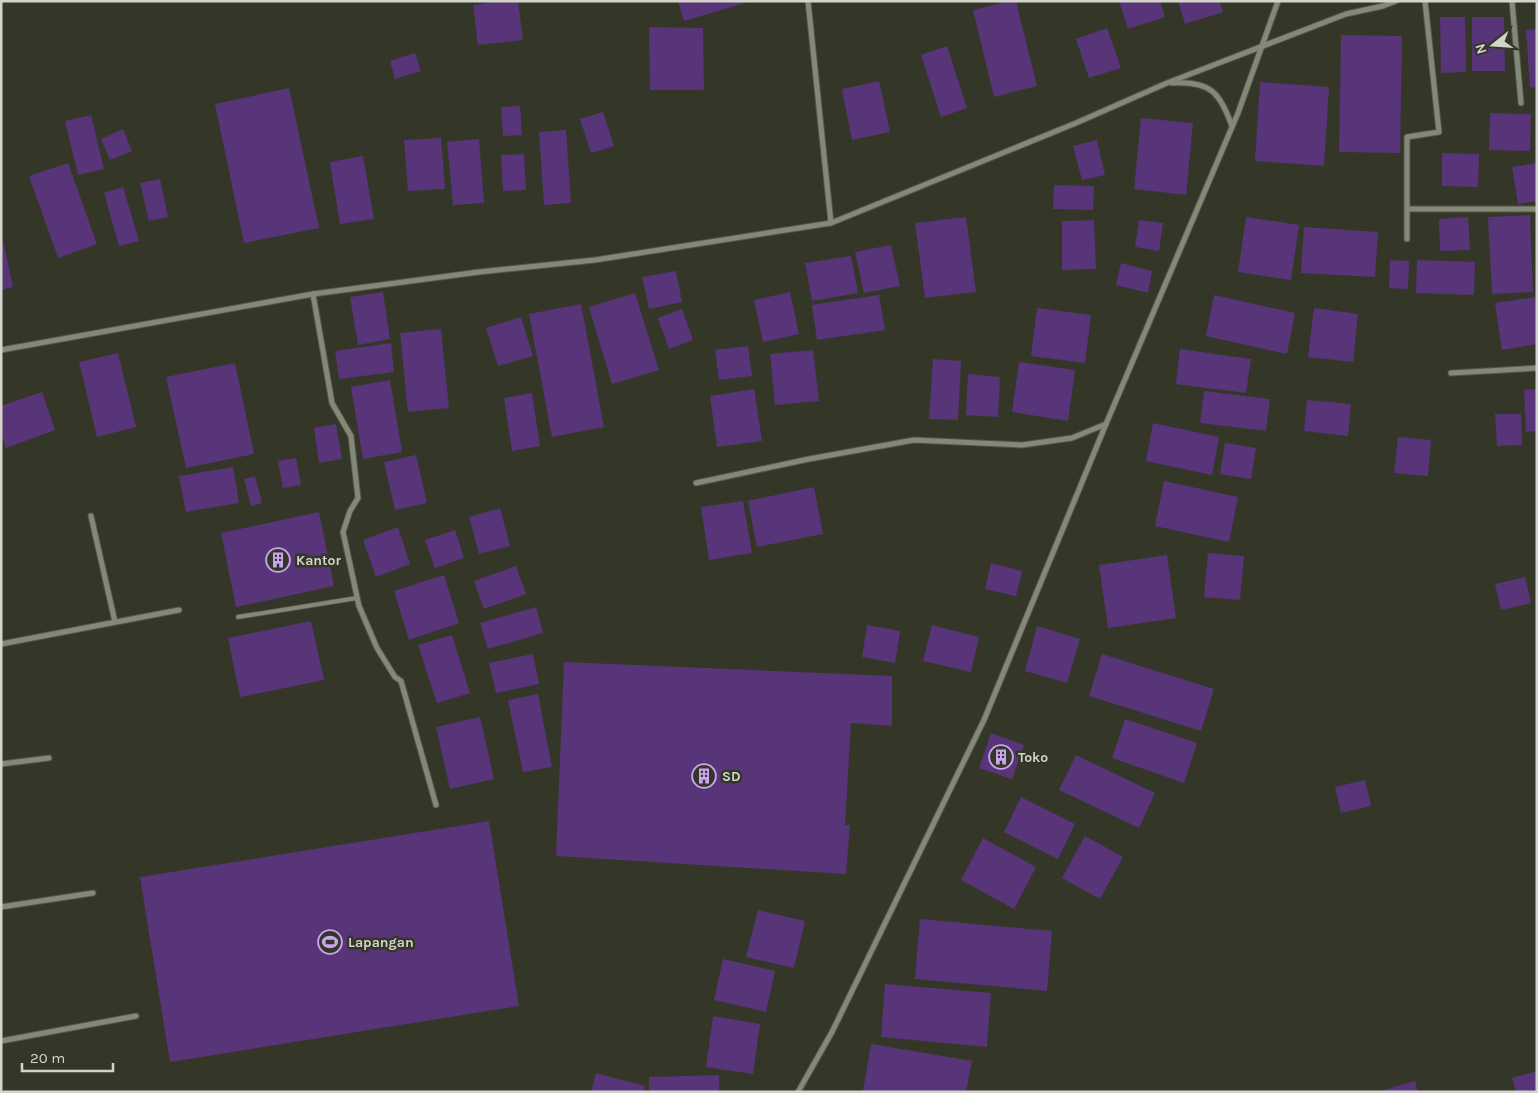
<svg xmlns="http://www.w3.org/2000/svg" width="1538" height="1093" viewBox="0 0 1538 1093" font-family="Karla,sans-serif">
  <rect width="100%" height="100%" fill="#343728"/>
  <g fill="#583479">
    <path d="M502,1H518L523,40L478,45L473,5Z"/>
    <path d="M678,1H748V2L684,21Z"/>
    <path d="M1009,1H1016L1037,86L994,97L973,10Z"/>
    <path d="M1119,1H1160L1165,17L1128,29Z"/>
    <path d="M1178,1H1219L1223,12L1185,24Z"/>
    <path d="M1440,17H1465L1466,72L1441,73Z"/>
    <path d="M1472,17H1504L1505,71H1472Z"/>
    <path d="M649,27L703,28L704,90H650Z"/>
    <path d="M1107,28L1121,68L1089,78L1076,39Z"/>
    <path d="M1537,29V87L1530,88L1526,30Z"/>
    <path d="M1341,35L1402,36L1400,153L1339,152Z"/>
    <path d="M947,46L967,108L941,117L921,55Z"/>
    <path d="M415,53L421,71L395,79L390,61Z"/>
    <path d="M879,81L890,132L852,140L842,89Z"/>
    <path d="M1260,82L1329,87L1324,166L1255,161Z"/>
    <path d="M289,88L319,228L244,243L215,104Z"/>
    <path d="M520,106L522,135L503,136L501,107Z"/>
    <path d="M603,112L614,146L591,153L580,119Z"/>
    <path d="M1490,113L1531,114L1530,151L1489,150Z"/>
    <path d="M91,115L104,169L78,175L65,121Z"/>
    <path d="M1141,118L1193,123L1186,195L1134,189Z"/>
    <path d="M123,129L132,151L110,160L101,139Z"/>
    <path d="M566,130L571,203L544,205L539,132Z"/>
    <path d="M441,138L445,189L408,191L404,140Z"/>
    <path d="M479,139L484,203L453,205L447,142Z"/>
    <path d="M1097,140L1105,175L1082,180L1073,146Z"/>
    <path d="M1442,153L1479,154L1478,187L1442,186Z"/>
    <path d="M524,154L526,190L503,191L501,155Z"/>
    <path d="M363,156L374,219L340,224L330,162Z"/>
    <path d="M68,163L97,244L58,258L29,176Z"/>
    <path d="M1537,163V201L1518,204L1512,167Z"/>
    <path d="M160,179L168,217L149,221L140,183Z"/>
    <path d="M1054,185L1094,186L1093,210L1053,209Z"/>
    <path d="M123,187L139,241L119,246L104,193Z"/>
    <path d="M1530,215L1533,292L1492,294L1488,217Z"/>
    <path d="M966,217L976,292L925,298L915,223Z"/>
    <path d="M1246,217L1299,225L1291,280L1238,272Z"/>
    <path d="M1468,217L1470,250L1440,251L1439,219Z"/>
    <path d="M1094,220L1096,269L1062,270V221Z"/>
    <path d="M1139,220L1163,223L1159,251L1135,247Z"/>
    <path d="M1304,227L1378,232L1375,277L1301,273Z"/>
    <path d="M1,240H3L13,287L1,290Z"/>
    <path d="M891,245L900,286L864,293L855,252Z"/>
    <path d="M851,256L858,293L812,301L805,263Z"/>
    <path d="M1390,260L1409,261L1408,289L1389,288Z"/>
    <path d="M1417,260L1475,262L1474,295L1416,293Z"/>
    <path d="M1121,263L1152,271L1148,293L1116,285Z"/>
    <path d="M676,271L682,302L649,309L642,277Z"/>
    <path d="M383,292L390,339L358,345L350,297Z"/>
    <path d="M790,292L799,334L763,342L754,300Z"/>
    <path d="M635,293L659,370L612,384L589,307Z"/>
    <path d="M879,295L885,330L817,340L812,305Z"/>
    <path d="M1214,295L1295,313L1287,354L1206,336Z"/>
    <path d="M1535,297L1537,312V344L1502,350L1495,303Z"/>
    <path d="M581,304L604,427L552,437L529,314Z"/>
    <path d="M1037,308L1091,315L1085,363L1031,356Z"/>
    <path d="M1314,308L1358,314L1353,362L1308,357Z"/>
    <path d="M682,309L693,340L669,349L658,318Z"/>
    <path d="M521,317L533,356L498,366L486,328Z"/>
    <path d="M441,329L449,408L408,412L400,333Z"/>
    <path d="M391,343L394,372L339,379L335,351Z"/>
    <path d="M748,346L752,376L719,380L715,350Z"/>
    <path d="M1180,349L1251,359L1246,393L1176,384Z"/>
    <path d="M813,350L819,401L775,405L770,354Z"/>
    <path d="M118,353L136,427L97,437L79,362Z"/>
    <path d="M933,359L961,361L958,420L929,419Z"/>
    <path d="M1019,362L1075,370L1068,421L1012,412Z"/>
    <path d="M235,363L254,454L186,468L166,377Z"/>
    <path d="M968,374L1000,377L998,417L966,415Z"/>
    <path d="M390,380L402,452L363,459L351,387Z"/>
    <path d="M754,389L762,441L717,447L710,396Z"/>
    <path d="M1537,389V431L1526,432L1524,390Z"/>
    <path d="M1204,391L1270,399L1266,431L1200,423Z"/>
    <path d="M42,392L55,430L6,448L1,433V406Z"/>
    <path d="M532,393L540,446L512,451L504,398Z"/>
    <path d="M1307,400L1351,404L1348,436L1304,431Z"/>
    <path d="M1495,414H1521L1522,445L1497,446Z"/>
    <path d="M1153,423L1219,437L1212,475L1146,461Z"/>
    <path d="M336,424L342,459L319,463L314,428Z"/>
    <path d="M1398,437L1431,440L1428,476L1394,473Z"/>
    <path d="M1225,443L1256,448L1251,479L1220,474Z"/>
    <path d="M416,455L427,503L395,510L384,462Z"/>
    <path d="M296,458L301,485L283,488L278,461Z"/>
    <path d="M233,467L239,503L186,512L179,476Z"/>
    <path d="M255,476L262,503L251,506L244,479Z"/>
    <path d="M1164,481L1238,497L1229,542L1155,526Z"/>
    <path d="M814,487L823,534L757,547L748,501Z"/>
    <path d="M743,501L752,553L709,560L701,507Z"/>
    <path d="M500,508L510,546L479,554L469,517Z"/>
    <path d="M319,512L334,586L236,607L221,533Z"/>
    <path d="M398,527L410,564L376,577L363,540Z"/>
    <path d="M455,530L464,558L435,568L425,540Z"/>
    <path d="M1208,553L1244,556L1240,600L1204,597Z"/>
    <path d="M1167,555L1176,618L1108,628L1099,565Z"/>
    <path d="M991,563L1022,571L1016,596L985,589Z"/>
    <path d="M516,566L526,594L484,609L474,581Z"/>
    <path d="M444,575L459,623L409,640L394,591Z"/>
    <path d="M1525,577L1531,603L1501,610L1495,584Z"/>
    <path d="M536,607L543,633L488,649L480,623Z"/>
    <path d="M311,621L324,680L240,697L228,638Z"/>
    <path d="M867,625L900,631L895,663L862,657Z"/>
    <path d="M932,625L979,637L971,672L923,661Z"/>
    <path d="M1037,626L1080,639L1067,683L1025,671Z"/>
    <path d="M452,635L470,693L437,703L418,645Z"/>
    <path d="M533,654L539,684L496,693L489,663Z"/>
    <path d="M1102,654L1214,689L1201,731L1089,696Z"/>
    <path d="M564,662L892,676V726L851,723L845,825H850L846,874L556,856Z"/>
    <path d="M538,694L552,767L523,772L508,700Z"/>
    <path d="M480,717L494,779L450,789L436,727Z"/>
    <path d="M1125,719L1197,743L1184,783L1112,758Z"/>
    <path d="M991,733L1024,745L1012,779L979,768Z"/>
    <path d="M1076,755L1155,793L1139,828L1059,790Z"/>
    <path d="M1365,780L1371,806L1341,813L1335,787Z"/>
    <path d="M1021,797L1075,824L1058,859L1004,832Z"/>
    <path d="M489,821L519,1006L170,1062L140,877Z"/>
    <path d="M1085,836L1123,857L1100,899L1062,878Z"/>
    <path d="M983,838L1036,867L1014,909L961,880Z"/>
    <path d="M758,910L805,921L794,968L746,957Z"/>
    <path d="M920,919L1052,931L1047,991L915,979Z"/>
    <path d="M723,959L775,971L766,1012L714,1000Z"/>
    <path d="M885,984L991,993L987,1047L881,1037Z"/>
    <path d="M713,1016L760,1024L753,1074L706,1067Z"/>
    <path d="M871,1044L972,1061L966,1092L863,1091Z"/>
    <path d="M1537,1071V1092H1516L1512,1078Z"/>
    <path d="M596,1073L645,1086L644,1092H591Z"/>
    <path d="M719,1075V1092H649V1077Z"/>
    <path d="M1415,1081L1418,1092H1381V1091Z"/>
  </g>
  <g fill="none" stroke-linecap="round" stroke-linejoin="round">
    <g stroke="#535548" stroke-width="5.5">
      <path id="lane" d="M238,617L357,598"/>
    </g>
    <g stroke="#535548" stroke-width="7">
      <g id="street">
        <path d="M808,1L831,223"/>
        <path d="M1512,1L1521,103"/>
        <path d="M1172,83C1211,81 1219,92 1232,126"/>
        <path d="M1408,209H1537"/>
        <path d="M1407,239V137L1439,132L1425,1"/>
        <path d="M313,294L332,403L351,436L358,498L350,511L343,532L359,606L377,648L390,669L395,677L401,681L436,805"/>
        <path d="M1,350L313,294L479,272L595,260L831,223L1076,123L1167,83L1346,14L1383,6L1396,1"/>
        <path d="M1451,373L1537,368"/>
        <path d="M696,483L809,459L914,440L1022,445L1072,438L1106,424"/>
        <path d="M91,516L115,622"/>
        <path d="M1,644L179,610"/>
        <path d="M1,764L49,758"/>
        <path d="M1,907L93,893"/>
        <path d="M1,1041L136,1016"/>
        <path d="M798,1092L832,1032L984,720L1106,424L1238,113L1278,1"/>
      </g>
    </g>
    <use href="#lane" stroke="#848877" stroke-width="4"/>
    <use href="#street" stroke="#848877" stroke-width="5"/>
  </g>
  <defs>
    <g id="building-ring" transform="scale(1.25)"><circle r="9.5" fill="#343728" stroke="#c8a5ee" stroke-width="1.5"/><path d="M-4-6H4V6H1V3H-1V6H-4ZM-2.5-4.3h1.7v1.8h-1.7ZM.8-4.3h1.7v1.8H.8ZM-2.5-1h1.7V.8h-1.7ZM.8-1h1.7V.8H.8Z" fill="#c8a5ee"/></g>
    <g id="stadium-ring" transform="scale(1.25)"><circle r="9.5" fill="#343728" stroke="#c8a5ee" stroke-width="1.5"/><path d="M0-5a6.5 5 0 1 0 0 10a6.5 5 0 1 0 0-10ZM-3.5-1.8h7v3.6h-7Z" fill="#c8a5ee"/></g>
  </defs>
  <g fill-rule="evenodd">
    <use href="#building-ring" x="278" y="560"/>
    <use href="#building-ring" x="1001" y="757"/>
    <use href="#building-ring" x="704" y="776"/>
    <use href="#stadium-ring" x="330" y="942"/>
  </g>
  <g text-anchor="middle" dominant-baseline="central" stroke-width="5" stroke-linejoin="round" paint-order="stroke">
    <g font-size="14" font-weight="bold" fill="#d3d5cc" stroke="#343728" text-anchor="start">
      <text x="296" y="560">Kantor</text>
      <text x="1018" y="757">Toko</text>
      <text x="722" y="776">SD</text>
      <text x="348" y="942">Lapangan</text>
    </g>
  </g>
  <rect width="1538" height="1093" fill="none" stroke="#d3d5cc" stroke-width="5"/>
  <g transform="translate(1493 45) rotate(253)" stroke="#343728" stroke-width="4" paint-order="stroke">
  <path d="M0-4L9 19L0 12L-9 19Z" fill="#d3d5cc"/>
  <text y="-8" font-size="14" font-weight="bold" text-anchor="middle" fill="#d3d5cc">N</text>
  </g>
  <path d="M22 1063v8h91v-8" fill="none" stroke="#d3d5cc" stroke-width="2.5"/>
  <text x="30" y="1063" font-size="15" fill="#d3d5cc" stroke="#343728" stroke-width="4" paint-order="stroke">20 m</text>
</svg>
